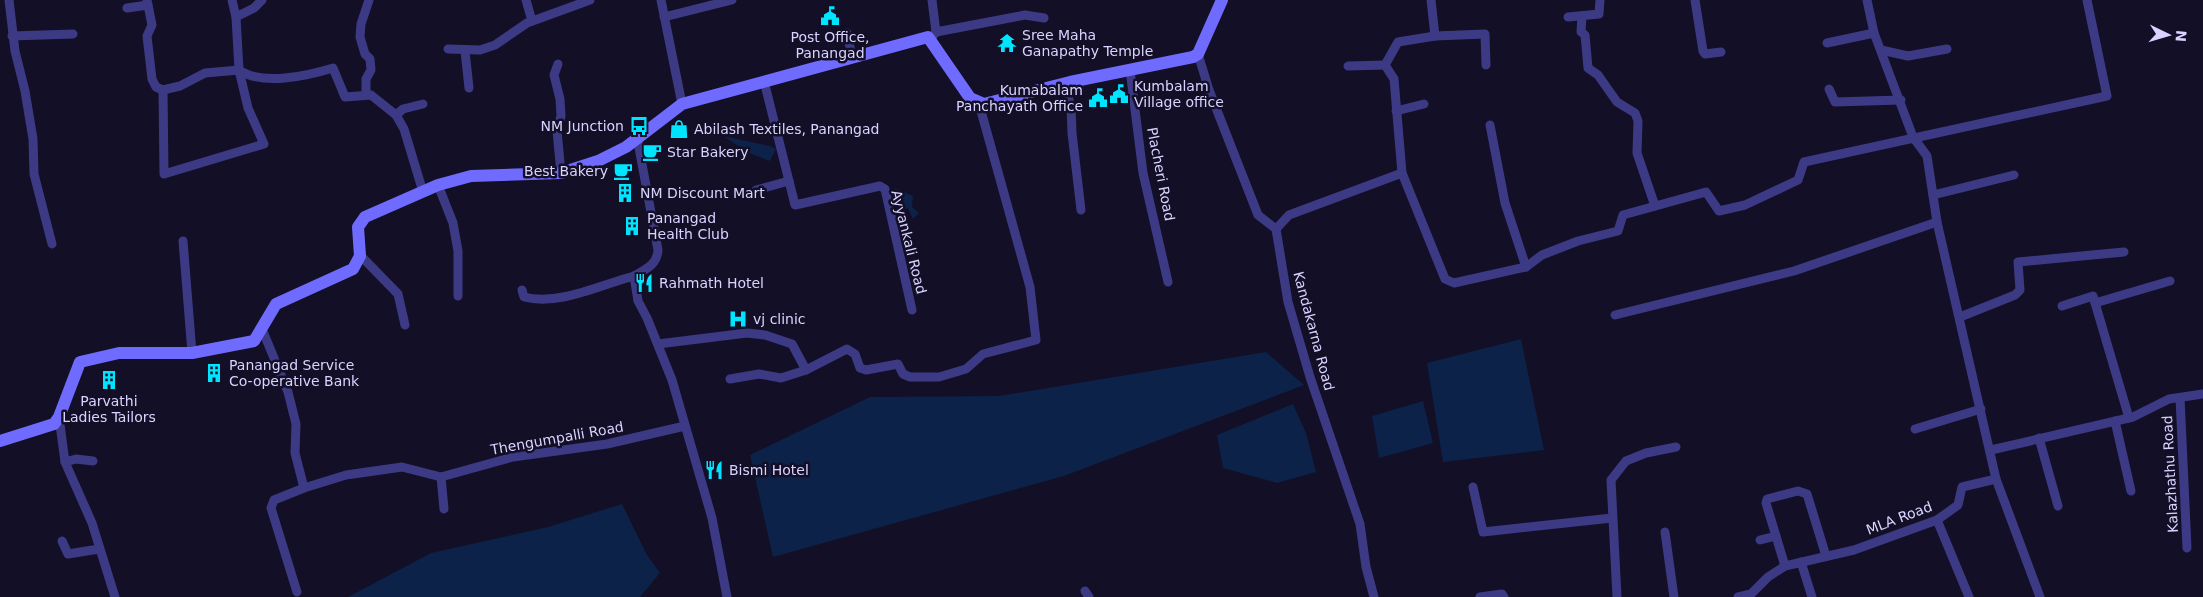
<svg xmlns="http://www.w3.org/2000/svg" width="2203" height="597" viewBox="0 0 2203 597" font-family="'DejaVu Sans',sans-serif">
  <rect width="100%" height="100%" fill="#130f26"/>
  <g fill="#0c2248">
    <path d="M723,136L770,146L776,149L770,161L749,153Z"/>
    <path d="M895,188L913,196L912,207L919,213L913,219L908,208L900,211L892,201Z"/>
    <path d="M1521,339L1544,450L1443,462L1427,363Z"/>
    <path d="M1266,352L1304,385L1064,476L773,557L750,455L870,397L999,396Z"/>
    <path d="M1423,401L1433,443L1379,458L1372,416Z"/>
    <path d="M1293,404L1306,433L1316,472L1277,483L1223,468L1217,435Z"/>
    <path d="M622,504L647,555L660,573L640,597H348L431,553L548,527Z"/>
  </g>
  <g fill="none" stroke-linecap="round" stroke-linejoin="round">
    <g stroke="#3d3a85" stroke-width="9">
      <path d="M9,0L15,51L25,91L33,139L34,174L52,244"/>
      <path d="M147,0L152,25L147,36L152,79L156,87L163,90L180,86L205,73L239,70C262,86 307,76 333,68L345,97L371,95L396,115L404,129L423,192"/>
      <path d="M232,0L236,17"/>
      <path d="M526,0L532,21"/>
      <path d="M661,0L682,104"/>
      <path d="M932,0L936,32L933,36"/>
      <path d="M1431,0L1435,36L1398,42L1385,65L1394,79L1402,173L1445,279L1454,283L1526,267L1542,255L1578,241L1618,231L1623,215L1706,192L1719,211L1745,205L1798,180L1804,162L2107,96L2087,0"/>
      <path d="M1695,0L1703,51L1705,54L1721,52"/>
      <path d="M127,8L148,5"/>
      <path d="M1582,16L1581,32L1585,35L1588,68L1598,75L1617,102L1635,113L1638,121L1637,153L1655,206"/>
      <path d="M664,17L732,0"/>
      <path d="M1568,17L1599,14L1600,0"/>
      <path d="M936,32L1025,15L1044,18"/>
      <path d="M847,33L852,57"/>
      <path d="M12,36L73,34"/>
      <path d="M1435,36L1485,34L1486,65"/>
      <path d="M1827,43L1874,33"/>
      <path d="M448,49L480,50L495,45L527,23L590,0"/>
      <path d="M1881,50L1908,56L1947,49"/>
      <path d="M465,51L469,88"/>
      <path d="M1198,54L1209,90L1258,215L1276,229L1288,302L1310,377L1360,524L1366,567L1374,597"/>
      <path d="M558,64L554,75L560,99L561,116L557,131L561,173"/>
      <path d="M1348,66L1385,65"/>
      <path d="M1130,70L1143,173L1168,282"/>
      <path d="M764,81L795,205L880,186L885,189L912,310"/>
      <path d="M1064,84L1071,106L1072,133L1081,210"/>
      <path d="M1829,89L1835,102L1901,100"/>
      <path d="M163,90L164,174L264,144L248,108L239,70L236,17L254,8L262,0"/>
      <path d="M366,95V79L371,70L370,59L365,54L360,37L361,24L369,0"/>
      <path d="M1396,111L1424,104"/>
      <path d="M396,115L403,109L423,104"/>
      <path d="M1490,125L1505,203L1526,267"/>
      <path d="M637,137L658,250C657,265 646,269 634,276L638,301L647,318L672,380L712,518L727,597"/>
      <path d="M438,185L453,223L458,251V296"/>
      <path d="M756,190L789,181"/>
      <path d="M1933,195L2014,175"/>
      <path d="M1276,229L1289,215L1402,173"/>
      <path d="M183,241L192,353"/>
      <path d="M360,255L398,294L405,325"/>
      <path d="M522,290L524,297C559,306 600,285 634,276"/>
      <path d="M2095,303L2170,281"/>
      <path d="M2062,306L2093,296L2129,418"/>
      <path d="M1615,315L1794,271L1937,222"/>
      <path d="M1960,317L2015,295L2020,290L2018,262L2124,252"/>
      <path d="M262,329L288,392L296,424L295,453L304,488L346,475L402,467L441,477L513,457L607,444L685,426"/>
      <path d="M658,344L747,333L765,335L792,344L806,370"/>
      <path d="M730,379L759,374L781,378L806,370L847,349L855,354L860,368L866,370L898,364L903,374L910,377H939L966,369L983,354L1036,340L1030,287L981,111L984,104"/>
      <path d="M2180,398L2187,548"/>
      <path d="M59,417L65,462L92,523L115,597"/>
      <path d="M2115,421L2131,491"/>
      <path d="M1915,429L1981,409"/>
      <path d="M2039,438L2058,506"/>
      <path d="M1991,450L2133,417L2169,399L2203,394"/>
      <path d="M65,462L76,459L93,461"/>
      <path d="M441,477L444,509"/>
      <path d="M1996,479L2040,597"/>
      <path d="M1473,487L1483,532L1612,518"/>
      <path d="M1937,520L1969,597"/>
      <path d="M1665,532L1674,597"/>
      <path d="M1760,540L1776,536"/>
      <path d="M62,541L68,554L99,549"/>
      <path d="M1801,562L1812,597"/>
      <path d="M1785,566L1766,503L1767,499L1798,491L1807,494L1826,556"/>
      <path d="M1085,591L1089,597"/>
      <path d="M297,592L271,508L274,500L304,488"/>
      <path d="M1480,597L1502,594L1504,597"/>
      <path d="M1617,597L1611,480L1626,461L1646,453L1676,447"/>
      <path d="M1738,597L1751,594L1768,577L1785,566L1854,550L1937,520L1958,505L1962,487L1996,479L1937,222L1927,156L1913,137L1874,33L1867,0"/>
    </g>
    <path stroke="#6f6bff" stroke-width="12" d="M0,441L54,424L59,417L80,362L119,353H192L254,341L276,304L353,269L360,256L358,227L365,217L438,185L471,176L561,173L598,161L626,147L682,104L928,37L970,98L984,104L1070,82L1193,57L1198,54L1222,0"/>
  </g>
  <defs>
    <g id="civic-bare" transform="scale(1.5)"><path d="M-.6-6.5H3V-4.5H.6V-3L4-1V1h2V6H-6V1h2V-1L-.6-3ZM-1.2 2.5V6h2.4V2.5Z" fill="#00e5ff" stroke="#130f26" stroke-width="2.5" paint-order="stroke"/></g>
    <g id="temple-bare" transform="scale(1.5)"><path d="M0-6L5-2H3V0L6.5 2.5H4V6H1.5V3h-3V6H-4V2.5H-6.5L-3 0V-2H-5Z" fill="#00e5ff" stroke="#130f26" stroke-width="2.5" paint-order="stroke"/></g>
    <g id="bus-bare" transform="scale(1.5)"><path d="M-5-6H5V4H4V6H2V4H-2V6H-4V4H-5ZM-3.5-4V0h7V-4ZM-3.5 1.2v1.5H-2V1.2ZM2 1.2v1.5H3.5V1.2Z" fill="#00e5ff" stroke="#130f26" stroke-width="2.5" paint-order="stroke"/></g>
    <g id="shop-bare" transform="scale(1.5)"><path d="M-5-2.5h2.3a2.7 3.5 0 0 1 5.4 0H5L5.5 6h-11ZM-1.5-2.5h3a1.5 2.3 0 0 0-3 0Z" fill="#00e5ff" stroke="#130f26" stroke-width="2.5" paint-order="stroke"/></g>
    <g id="cafe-bare" transform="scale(1.5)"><path d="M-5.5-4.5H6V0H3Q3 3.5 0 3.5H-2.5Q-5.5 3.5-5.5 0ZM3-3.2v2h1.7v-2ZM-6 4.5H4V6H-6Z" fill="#00e5ff" stroke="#130f26" stroke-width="2.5" paint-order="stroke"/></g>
    <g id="building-bare" transform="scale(1.5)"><path d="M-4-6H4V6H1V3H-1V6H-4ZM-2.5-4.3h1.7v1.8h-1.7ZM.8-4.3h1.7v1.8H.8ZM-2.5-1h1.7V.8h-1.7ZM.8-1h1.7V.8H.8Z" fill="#00e5ff" stroke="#130f26" stroke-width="2.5" paint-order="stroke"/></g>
    <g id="restaurant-bare" transform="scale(1.5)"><path d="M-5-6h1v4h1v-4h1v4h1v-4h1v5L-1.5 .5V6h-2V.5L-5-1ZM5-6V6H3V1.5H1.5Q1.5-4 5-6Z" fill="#00e5ff" stroke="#130f26" stroke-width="2.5" paint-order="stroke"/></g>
    <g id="hospital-bare" transform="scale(1.5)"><path d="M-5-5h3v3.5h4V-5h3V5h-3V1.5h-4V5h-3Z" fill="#00e5ff" stroke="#130f26" stroke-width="2.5" paint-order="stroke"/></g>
  </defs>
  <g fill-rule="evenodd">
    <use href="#civic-bare" x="830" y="16"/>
    <use href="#temple-bare" x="1007" y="43"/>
    <use href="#civic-bare" x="1119" y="94"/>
    <use href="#civic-bare" x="1098" y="98"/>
    <use href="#bus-bare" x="639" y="126"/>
    <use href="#shop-bare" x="679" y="129"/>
    <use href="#cafe-bare" x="652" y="152"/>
    <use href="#cafe-bare" x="623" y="171"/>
    <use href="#building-bare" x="625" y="193"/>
    <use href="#building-bare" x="632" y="226"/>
    <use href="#restaurant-bare" x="644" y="283"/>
    <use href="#hospital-bare" x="738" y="319"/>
    <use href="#building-bare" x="214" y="373"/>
    <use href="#building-bare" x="109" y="380"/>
    <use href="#restaurant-bare" x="714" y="470"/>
  </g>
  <g text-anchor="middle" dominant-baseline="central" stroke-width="5" stroke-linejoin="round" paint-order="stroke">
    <g font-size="14" fill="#d9d4ff" stroke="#130f26" text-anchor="start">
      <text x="1022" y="35">Sree Maha<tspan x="1022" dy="16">Ganapathy Temple</tspan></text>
      <text x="830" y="37" text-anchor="middle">Post Office,<tspan x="830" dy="16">Panangad</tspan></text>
      <text x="1134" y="86">Kumbalam<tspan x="1134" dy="16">Village office</tspan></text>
      <text x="1083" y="90" text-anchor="end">Kumabalam<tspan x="1083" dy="16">Panchayath Office</tspan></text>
      <text x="624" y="126" text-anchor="end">NM Junction</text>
      <text x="694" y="129">Abilash Textiles, Panangad</text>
      <text x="667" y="152">Star Bakery</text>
      <text x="608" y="171" text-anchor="end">Best Bakery</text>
      <text x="640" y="193">NM Discount Mart</text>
      <text x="647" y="218">Panangad<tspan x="647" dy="16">Health Club</tspan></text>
      <text x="659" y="283">Rahmath Hotel</text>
      <text x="753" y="319">vj clinic</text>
      <text x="229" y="365">Panangad Service<tspan x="229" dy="16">Co-operative Bank</tspan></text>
      <text x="109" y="401" text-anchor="middle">Parvathi<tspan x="109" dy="16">Ladies Tailors</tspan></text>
      <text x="729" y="470">Bismi Hotel</text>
    </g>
    <g font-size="14" fill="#d9d4ff" stroke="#130f26">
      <text transform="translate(1161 174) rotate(79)">Placheri Road</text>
      <text transform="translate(909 242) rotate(76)">Ayyankali Road</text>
      <text transform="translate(1314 331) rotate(75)">Kandakarna Road</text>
      <text transform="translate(557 438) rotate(-10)">Thengumpalli Road</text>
      <text transform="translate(2170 474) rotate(-93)">Kalazhathu Road</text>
      <text transform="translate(1899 518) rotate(-21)">MLA Road</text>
    </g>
  </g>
  <g transform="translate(2168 35) rotate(95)" stroke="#130f26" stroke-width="4" paint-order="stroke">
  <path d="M0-4L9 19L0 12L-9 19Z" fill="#d9d4ff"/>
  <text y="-8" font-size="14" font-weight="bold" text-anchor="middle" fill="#d9d4ff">N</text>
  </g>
</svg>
